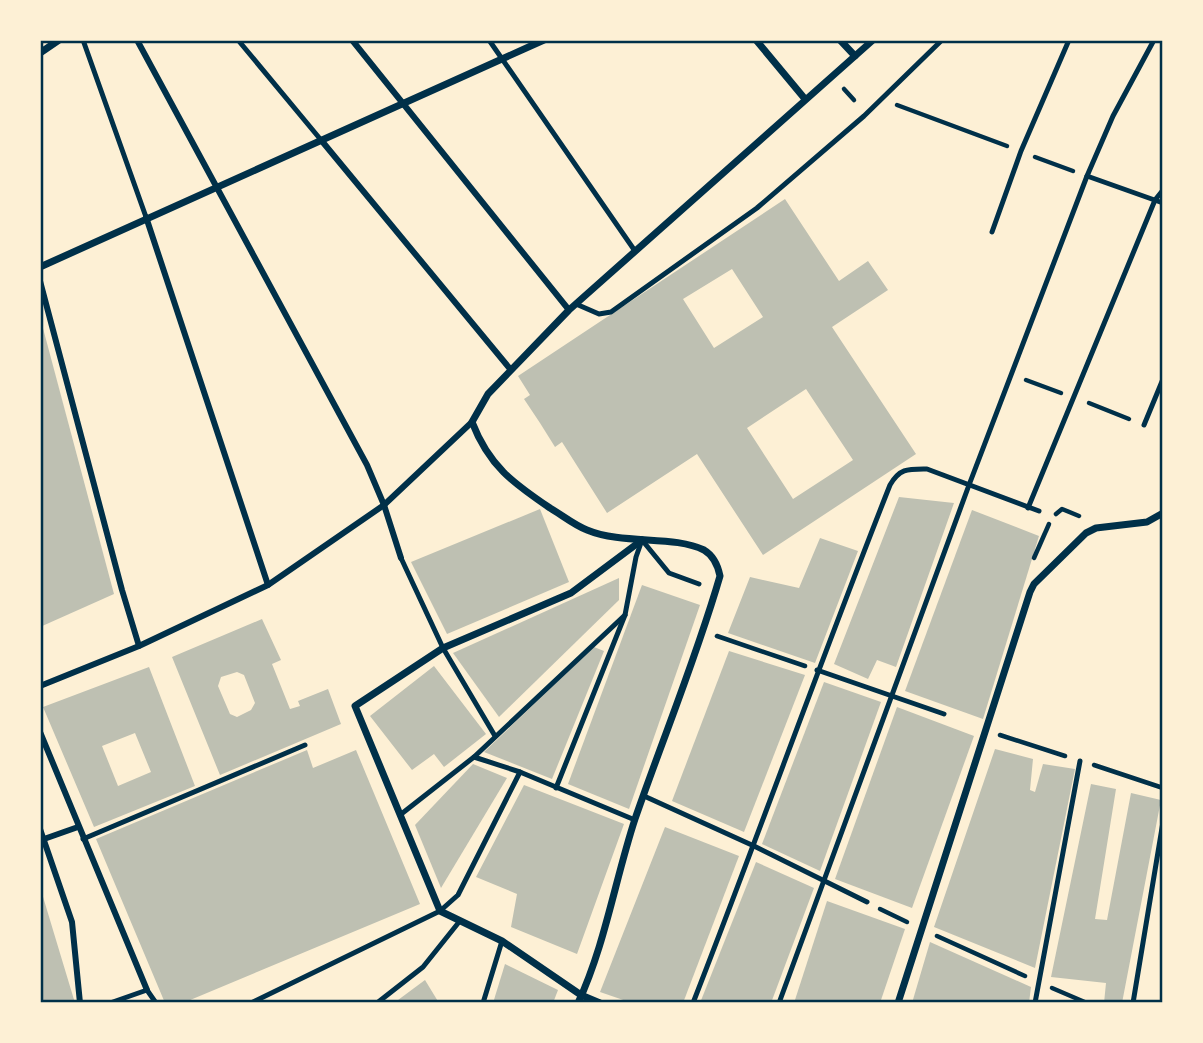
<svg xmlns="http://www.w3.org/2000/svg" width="1203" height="1043" viewBox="0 0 1203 1043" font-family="Inter,sans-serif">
  <rect width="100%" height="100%" fill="#fdf0d5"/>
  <g fill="#bec0b2" fill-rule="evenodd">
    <path d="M785,199L839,281L868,261L888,290L832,327L916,454L763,555L697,454L607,513L562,442L555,447L540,423L524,399L530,395L518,376ZM732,269L763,317L714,348L683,299ZM806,389L853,460L793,499L747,428Z"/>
    <path d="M40,317L114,594L40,627Z"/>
    <path d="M899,497L954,503L896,667L877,660L868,679L834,664Z"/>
    <path d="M540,509L569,582L447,634L411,562Z"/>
    <path d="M972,510L1039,536L983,719L905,691Z"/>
    <path d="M820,538L858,551L815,663L728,633L750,577L799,588Z"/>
    <path d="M619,578V600L499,717L453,653Z"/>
    <path d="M642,585L700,605L629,809L568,784Z"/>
    <path d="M262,619L281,660L272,664L290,709L300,706L298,701L328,689L341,724L220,775L172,657ZM237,672L244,675L255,703L251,710L237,717L230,714L218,686L221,677Z"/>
    <path d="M594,647L604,651L552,779L484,752Z"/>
    <path d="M729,651L805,675L744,832L672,801Z"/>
    <path d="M434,666L486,734L444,767L434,754L412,770L370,716Z"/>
    <path d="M149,667L195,786L94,827L43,707ZM135,733L151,772L118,786L102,746Z"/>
    <path d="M824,682L881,702L820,871L762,844Z"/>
    <path d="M897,707L974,736L912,908L835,879Z"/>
    <path d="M995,749L1033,759L1030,790L1035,792L1043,764L1075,769L1035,968L934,927Z"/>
    <path d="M307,750L313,768L356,750L420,904L183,1003H165L96,839Z"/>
    <path d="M473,764L507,778L441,888L415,825Z"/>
    <path d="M1091,784L1116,789L1095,919L1107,920L1131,793L1161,800L1122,1003H1104L1106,983L1051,977Z"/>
    <path d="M524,785L624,824L577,954L511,927L517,894L476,877Z"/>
    <path d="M665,827L739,856L683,1003H632L600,992Z"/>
    <path d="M756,862L814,888L771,1003H700Z"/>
    <path d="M41,890L53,930L75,1003H40Z"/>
    <path d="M827,901L905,929L880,1003H794Z"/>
    <path d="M930,942L1031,987L1029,1003H912Z"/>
    <path d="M505,964L558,990L553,1003H493Z"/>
    <path d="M425,980L439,1003H394Z"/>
  </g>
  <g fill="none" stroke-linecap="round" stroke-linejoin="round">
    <g stroke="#003049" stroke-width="4.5">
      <path d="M844,89L854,100"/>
      <path d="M897,105L1007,146"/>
      <path d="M1035,157L1073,171"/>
      <path d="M1026,380L1061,393"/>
      <path d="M1089,403L1129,419"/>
      <path d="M1056,514L1062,509L1079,516"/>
      <path d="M1034,558L1049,524"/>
      <path d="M717,636L805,666"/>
      <path d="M1000,735L1065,756"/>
      <path d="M1094,765L1163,788"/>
      <path d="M880,909L907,922"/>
      <path d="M937,936L1025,976"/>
      <path d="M1052,988L1087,1003"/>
    </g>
    <g stroke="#003049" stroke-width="5">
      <path d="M83,40L146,217"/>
      <path d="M238,40L321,140"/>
      <path d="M489,40L635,251"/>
      <path d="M1087,176L1163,203"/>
      <path d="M992,232L1021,151L1069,40"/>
      <path d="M576,304L599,314L611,312L757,208L864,116L942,40"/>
      <path d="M1144,425L1163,379"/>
      <path d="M1028,508L1155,200L1163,190"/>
      <path d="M642,540L669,573L699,584"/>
      <path d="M401,558L443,648L495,736"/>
      <path d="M817,670L944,714"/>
      <path d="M474,757L520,772L635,820"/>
      <path d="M556,788L625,615L636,557L642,540"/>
      <path d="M644,796L754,846L867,902"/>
      <path d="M400,815L474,757L625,615"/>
      <path d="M83,839L305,745"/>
      <path d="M110,1003L147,990L156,1003"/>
      <path d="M251,1003L440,911L458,895L520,772"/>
      <path d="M377,1003L423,967L459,922"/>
      <path d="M483,1003L502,941"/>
      <path d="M693,1003C760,831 822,657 890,485C900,468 908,469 927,469L1039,511"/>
      <path d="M779,1003L969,485L1087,176L1113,116L1154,40"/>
      <path d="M1035,1003L1080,761"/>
      <path d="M1133,1003L1163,822"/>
    </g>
    <g stroke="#003049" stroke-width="6">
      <path d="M137,40L367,465L384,505L401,558"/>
      <path d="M352,40L569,310"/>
      <path d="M321,140L511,370"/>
      <path d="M146,217L268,585"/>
      <path d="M40,281L122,590L139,646"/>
      <path d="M40,686L139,646L268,585L384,505L472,422"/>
      <path d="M40,732L147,990"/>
      <path d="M40,829L72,922L80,1003"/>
      <path d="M44,839L78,827"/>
    </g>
    <g stroke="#003049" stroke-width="7">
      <path d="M756,40L805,99"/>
      <path d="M840,40L855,56"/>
      <path d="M40,53L59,40"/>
      <path d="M40,267L544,40"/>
      <path d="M578,1003C605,945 615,880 635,819C663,738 696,659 720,576C718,566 714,556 704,550C674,535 623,545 587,530C574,525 562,515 550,508C513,483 489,466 472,422L488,394L569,310L873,40"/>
      <path d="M600,1003L581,995L502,941L440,911L355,706L443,648L571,593L642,540"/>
      <path d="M898,1003L1030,592L1034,584L1086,533L1096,528L1147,522L1163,513"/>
    </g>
  </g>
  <rect width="1203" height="1043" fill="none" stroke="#fdf0d5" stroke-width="84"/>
  <rect x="42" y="42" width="1119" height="959" fill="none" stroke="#003049" stroke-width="2.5"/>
</svg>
